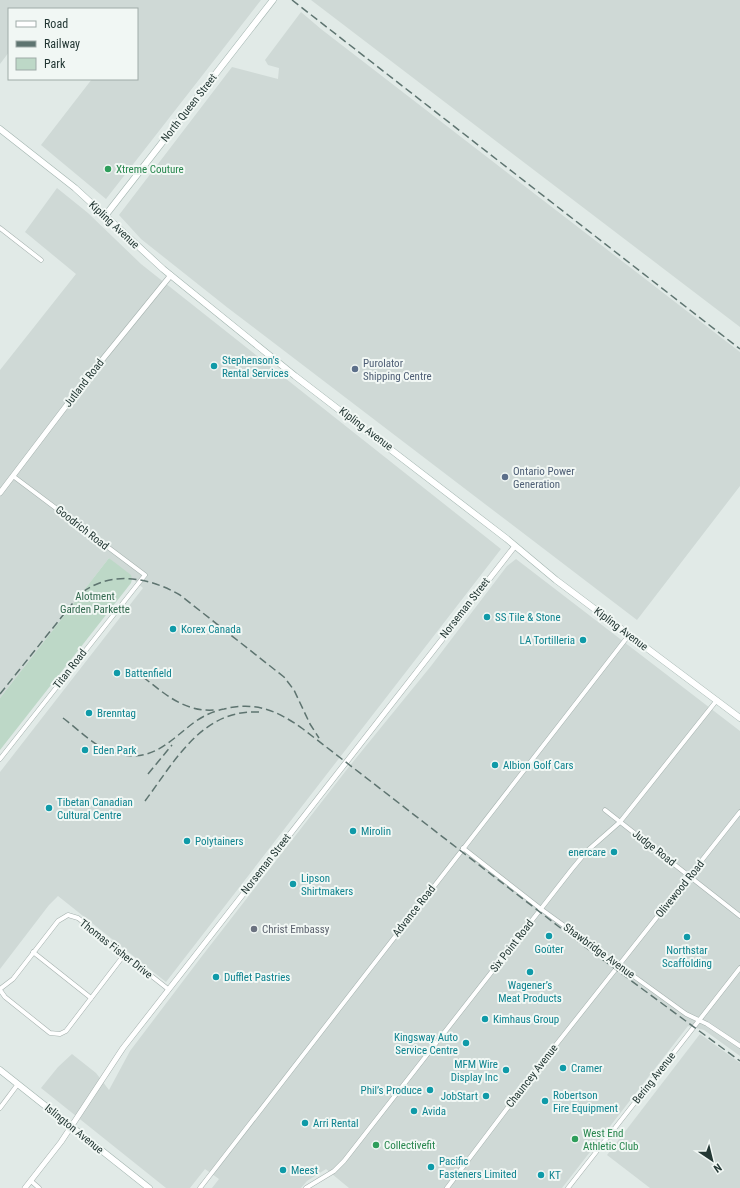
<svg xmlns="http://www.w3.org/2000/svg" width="740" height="1188" viewBox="0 0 740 1188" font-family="'Roboto Condensed',sans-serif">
  <rect width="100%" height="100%" fill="#e1eae7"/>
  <g fill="#cfd9d6">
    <path d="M0,0H261L106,199L41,145L92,79H137V9H9V52L0,64Z"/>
    <path d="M311,0H740V327Z"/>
    <path d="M301,12L321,29L740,352V486L637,620L228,308L141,239L119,215L232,67L278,79L279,68L268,65L265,60Z"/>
    <path d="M57,188L88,213L141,264L501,549L166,982L58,896L49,905L0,969V772L143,588L109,558L0,698V370L76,274L25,232Z"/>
    <path d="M516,559L740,731V1056L704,1030L688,1026L562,1188H349L326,1169L307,1181L301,1188H212L219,1179L205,1169L190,1188H166L41,1088L58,1067L72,1054L96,1073L109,1090L130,1051L202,956L348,768L431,666L507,566Z"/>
    <path d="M700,1034L740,1063V1188H650L607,1155Z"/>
  </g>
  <path fill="#bdd8c7" d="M109,558L131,575L132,579L131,583L0,750V698Z"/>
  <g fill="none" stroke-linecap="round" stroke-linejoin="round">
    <g stroke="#a5b1ae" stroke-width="5">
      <g id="minor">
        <path d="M0,228L41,260"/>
        <path d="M0,759L145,575L13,476"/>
        <path d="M605,810L740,916"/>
        <path d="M463,848L541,909L686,1014L707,1024L740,1046"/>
        <path d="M33,952L91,998"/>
        <path d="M0,989L13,979L58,921L68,915L78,918L168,989"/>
        <path d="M0,990L5,997L50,1033L60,1034L66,1031L124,955"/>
        <path d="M0,1108L18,1084"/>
        <path d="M31,1181L39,1188"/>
        <path d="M200,1188L629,635"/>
        <path d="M306,1188L334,1171L344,1161L572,869L587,851L620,822L717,700"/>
        <path d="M447,1188L540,1065L740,812"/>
        <path d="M568,1188L740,968"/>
      </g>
    </g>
    <g stroke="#a5b1ae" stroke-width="6">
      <g id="tertiary">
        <path d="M0,493L85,381L171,275"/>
        <path d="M25,1188L61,1142L123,1048L515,546"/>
      </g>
    </g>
    <g stroke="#a2b4af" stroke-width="7">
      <g id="secondary">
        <path d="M0,129L75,188L163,269L295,376L507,539L556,580L740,718"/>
        <path d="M105,216L273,0"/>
        <path d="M0,1070L149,1188"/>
      </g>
    </g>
    <use href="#minor" stroke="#fff" stroke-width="4"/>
    <use href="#tertiary" stroke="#fff" stroke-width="5"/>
    <use href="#secondary" stroke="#fff" stroke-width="6"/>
    <g stroke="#5e7470" stroke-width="1.5" stroke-dasharray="8 4" stroke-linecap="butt">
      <path d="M292,0L740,349"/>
      <path d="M143,677C165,694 184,712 214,710"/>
      <path d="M0,694L80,594C110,570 149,577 180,595L284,677L294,690L310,724L319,738"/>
      <path d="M63,718C79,730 96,748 115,753C153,764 170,740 196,721C205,715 214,711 224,709C256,701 278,711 303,729L580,943L740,1061"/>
      <path d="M148,774L172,745"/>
      <path d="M145,801C175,761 202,709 259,712"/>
    </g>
  </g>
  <g fill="#2e9e5b" stroke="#f1f7f4" stroke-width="1.5">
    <circle cx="108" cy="169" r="4"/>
    <circle cx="575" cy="1139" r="4"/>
    <circle cx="376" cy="1145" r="4"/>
  </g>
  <g fill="#0f9aa8" stroke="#f1f7f4" stroke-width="1.5">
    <circle cx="214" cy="366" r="4"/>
    <circle cx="487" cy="617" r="4"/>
    <circle cx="173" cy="629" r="4"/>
    <circle cx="583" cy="640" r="4"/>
    <circle cx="117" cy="673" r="4"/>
    <circle cx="89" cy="713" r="4"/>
    <circle cx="85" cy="750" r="4"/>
    <circle cx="495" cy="765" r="4"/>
    <circle cx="49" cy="808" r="4"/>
    <circle cx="353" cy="831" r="4"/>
    <circle cx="187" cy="841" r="4"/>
    <circle cx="614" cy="852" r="4"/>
    <circle cx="293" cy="884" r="4"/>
    <circle cx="549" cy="936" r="4"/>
    <circle cx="687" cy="937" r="4"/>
    <circle cx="530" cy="972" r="4"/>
    <circle cx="216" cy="977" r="4"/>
    <circle cx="485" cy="1019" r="4"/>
    <circle cx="466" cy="1043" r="4"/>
    <circle cx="563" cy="1068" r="4"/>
    <circle cx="506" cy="1070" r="4"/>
    <circle cx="430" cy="1090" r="4"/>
    <circle cx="486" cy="1096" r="4"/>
    <circle cx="545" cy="1101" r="4"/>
    <circle cx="414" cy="1111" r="4"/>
    <circle cx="305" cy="1123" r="4"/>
    <circle cx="431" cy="1167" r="4"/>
    <circle cx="283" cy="1170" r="4"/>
    <circle cx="541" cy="1175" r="4"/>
  </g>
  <g fill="#5c6f8a" stroke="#f1f7f4" stroke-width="1.5">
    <circle cx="355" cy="369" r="4"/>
    <circle cx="505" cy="477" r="4"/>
  </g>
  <circle fill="#6b7280" stroke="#f1f7f4" stroke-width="1.5" cx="254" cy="929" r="4"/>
  <g text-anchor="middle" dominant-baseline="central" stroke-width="4" stroke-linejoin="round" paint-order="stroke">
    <g font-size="11" fill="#243835" stroke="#f1f7f4">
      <text transform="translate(189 108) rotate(-52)">North Queen Street</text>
      <text transform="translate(114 225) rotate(43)">Kipling Avenue</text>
      <text transform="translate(84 383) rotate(-52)">Jutland Road</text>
      <text transform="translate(366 429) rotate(37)">Kipling Avenue</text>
      <text transform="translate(82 528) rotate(38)">Goodrich Road</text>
      <text transform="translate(465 608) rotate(-52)">Norseman Street</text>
      <text transform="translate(621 629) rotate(37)">Kipling Avenue</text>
      <text transform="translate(70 669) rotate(-52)">Titan Road</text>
      <text transform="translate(654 848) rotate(38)">Judge Road</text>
      <text transform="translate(266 864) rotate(-52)">Norseman Street</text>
      <text transform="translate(680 889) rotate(-51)">Olivewood Road</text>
      <text transform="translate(414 911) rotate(-52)">Advance Road</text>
      <text transform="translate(512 946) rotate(-52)">Six Point Road</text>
      <text transform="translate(116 949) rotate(38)">Thomas Fisher Drive</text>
      <text transform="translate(599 951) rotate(36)">Shawbridge Avenue</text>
      <text transform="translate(532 1076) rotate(-52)">Chauncey Avenue</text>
      <text transform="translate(654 1078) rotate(-52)">Bering Avenue</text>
      <text transform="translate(74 1129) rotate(39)">Islington Avenue</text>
    </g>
    <g font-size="11" fill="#27864d" stroke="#f1f7f4" text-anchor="start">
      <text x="116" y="169">Xtreme Couture</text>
      <text x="583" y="1133">West End<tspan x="583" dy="13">Athletic Club</tspan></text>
      <text x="384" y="1145">Collectivefit</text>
    </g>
    <g font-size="11" fill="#0d838f" stroke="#f1f7f4" text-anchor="start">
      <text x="222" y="360">Stephenson's<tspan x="222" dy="13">Rental Services</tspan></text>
      <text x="495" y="617">SS Tile &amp; Stone</text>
      <text x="181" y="629">Korex Canada</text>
      <text x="575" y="640" text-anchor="end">LA Tortilleria</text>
      <text x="125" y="673">Battenfield</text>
      <text x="97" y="713">Brenntag</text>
      <text x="93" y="750">Eden Park</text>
      <text x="503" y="765">Albion Golf Cars</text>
      <text x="57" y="802">Tibetan Canadian<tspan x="57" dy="13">Cultural Centre</tspan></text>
      <text x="361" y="831">Mirolin</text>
      <text x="195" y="841">Polytainers</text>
      <text x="606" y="852" text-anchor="end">enercare</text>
      <text x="301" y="878">Lipson<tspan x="301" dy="13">Shirtmakers</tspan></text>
      <text x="549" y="949" text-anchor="middle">Goûter</text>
      <text x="687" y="950" text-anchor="middle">Northstar<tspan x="687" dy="13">Scaffolding</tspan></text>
      <text x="224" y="977">Dufflet Pastries</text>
      <text x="530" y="985" text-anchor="middle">Wagener’s<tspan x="530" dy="13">Meat Products</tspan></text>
      <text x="493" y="1019">Kimhaus Group</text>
      <text x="458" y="1037" text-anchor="end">Kingsway Auto<tspan x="458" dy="13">Service Centre</tspan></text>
      <text x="498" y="1064" text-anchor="end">MFM Wire<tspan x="498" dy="13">Display Inc</tspan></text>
      <text x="571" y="1068">Cramer</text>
      <text x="422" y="1090" text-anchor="end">Phil’s Produce</text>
      <text x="553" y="1095">Robertson<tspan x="553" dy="13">Fire Equipment</tspan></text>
      <text x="478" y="1096" text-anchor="end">JobStart</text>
      <text x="422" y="1111">Avida</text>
      <text x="313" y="1123">Arri Rental</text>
      <text x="439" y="1161">Pacific<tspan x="439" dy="13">Fasteners Limited</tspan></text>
      <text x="291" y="1170">Meest</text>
      <text x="549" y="1175">KT</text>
    </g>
    <g font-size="11" fill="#4e5e75" stroke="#f1f7f4" text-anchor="start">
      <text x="363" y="363">Purolator<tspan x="363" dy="13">Shipping Centre</tspan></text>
      <text x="513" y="471">Ontario Power<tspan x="513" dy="13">Generation</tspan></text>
    </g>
    <g font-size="11" fill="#33694f" stroke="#f1f7f4">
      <text x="95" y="596">Alotment<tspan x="95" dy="13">Garden Parkette</tspan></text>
    </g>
    <g font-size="11" fill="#5b616d" stroke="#f1f7f4" text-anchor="start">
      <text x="262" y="929">Christ Embassy</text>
    </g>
  </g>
  <rect x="8" y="8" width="130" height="72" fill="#f1f7f4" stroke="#9faba8"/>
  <rect x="16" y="21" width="20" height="6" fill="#ffffff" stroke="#9faba8"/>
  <text x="44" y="28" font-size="12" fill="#243835">Road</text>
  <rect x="16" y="41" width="20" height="6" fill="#5e7470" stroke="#9faba8"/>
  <text x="44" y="48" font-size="12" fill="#243835">Railway</text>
  <rect x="16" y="58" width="20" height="12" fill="#bdd8c7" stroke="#9faba8"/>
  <text x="44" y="68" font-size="12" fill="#243835">Park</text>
  <g transform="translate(712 1160) rotate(145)" stroke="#f1f7f4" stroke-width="3" paint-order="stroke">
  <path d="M0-3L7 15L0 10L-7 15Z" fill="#243835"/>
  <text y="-6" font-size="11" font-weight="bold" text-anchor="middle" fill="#243835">N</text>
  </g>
</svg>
